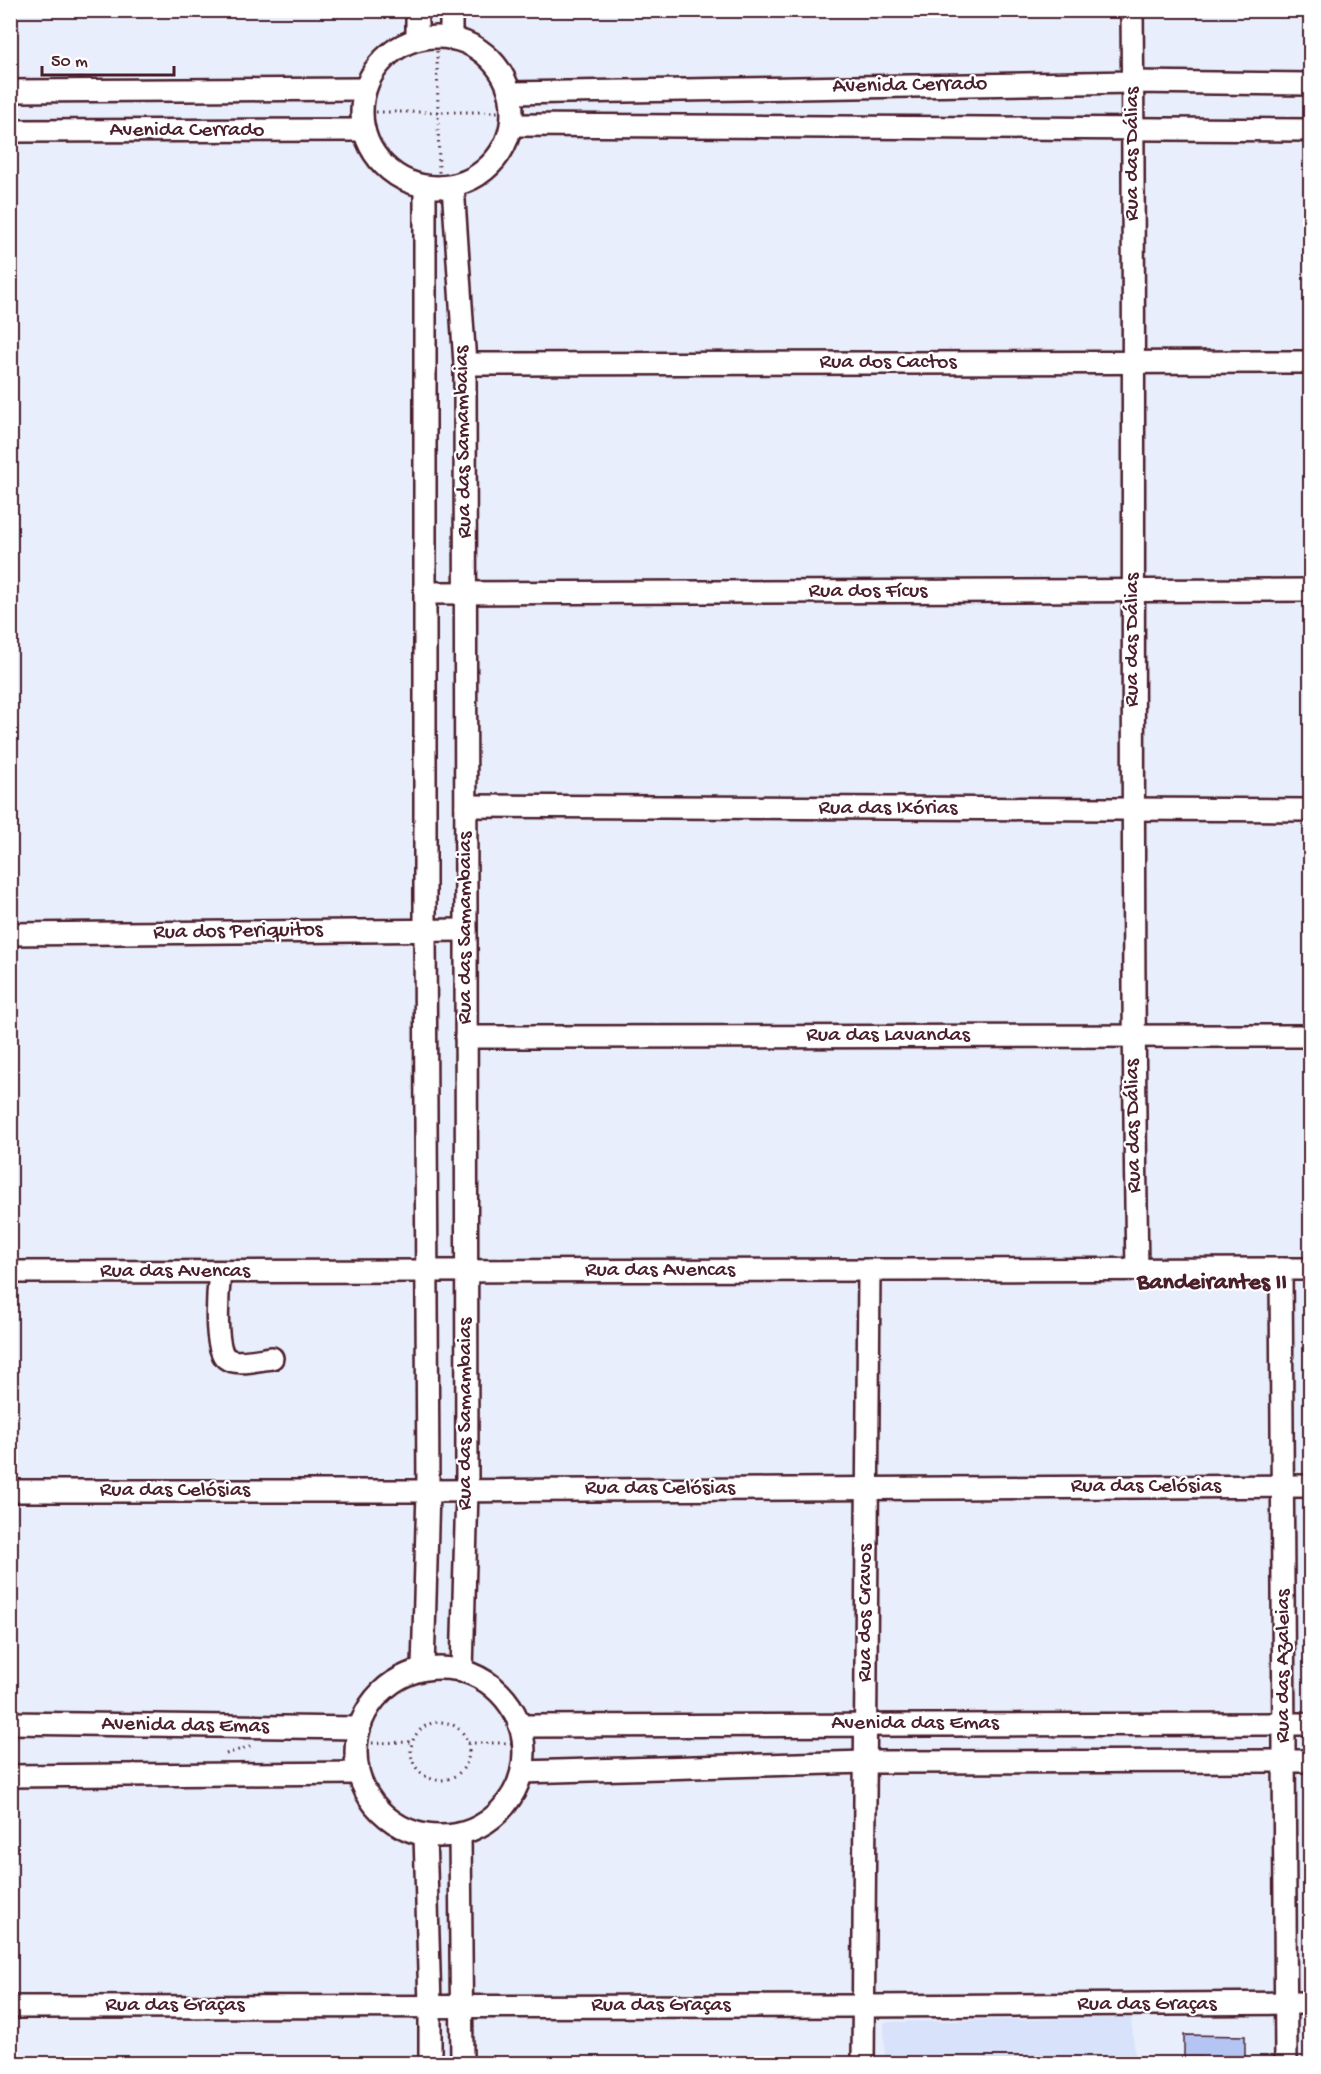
<svg xmlns="http://www.w3.org/2000/svg" width="1321" height="2074" viewBox="0 0 1321 2074" font-family="'Gochi Hand',sans-serif">
  <rect width="100%" height="100%" fill="#e8eefc"/>
  <filter id="ink" filterUnits="userSpaceOnUse"><feTurbulence type="fractalNoise" baseFrequency=".0167" numOctaves="2"/><feDisplacementMap in="SourceGraphic" scale="12" xChannelSelector="R" yChannelSelector="G"/><feConvolveMatrix kernelMatrix="1 2 1 2 8 2 1 2 1" color-interpolation-filters="sRGB"/></filter>
  <g filter="url(#ink)">
    <path fill="#d8e2fa" d="M1131,2018L1136,2063H885L884,2022Z"/>
    <path fill="#b4c5f4" stroke="#4a1f2b" stroke-width="1.5" d="M1184,2035L1245,2036V2064H1201V2058H1184Z"/>
    <g fill="none" stroke-linecap="round" stroke-linejoin="round">
      <g stroke="#4a1f2b" stroke-width="26">
        <g id="minor">
          <path d="M1132,10C1136,430 1130,850 1137,1270"/>
          <circle cx="437" cy="112" r="75"/>
          <path d="M451,38V10"/>
          <path d="M417,39V10"/>
          <path d="M10,91L365,89"/>
          <path d="M510,93L1133,82L1310,84"/>
          <path d="M512,125L1310,130"/>
          <path d="M10,131L364,130"/>
          <path d="M453,186L465,364L467,1490L462,1671"/>
          <path d="M465,364L1310,362"/>
          <path d="M425,593L1310,590"/>
          <path d="M466,806L1310,810"/>
          <path d="M10,934L466,930"/>
          <path d="M466,1037L1310,1036"/>
          <path d="M1281,1269L1286,2064"/>
          <path d="M10,1272L1310,1269"/>
          <path d="M220,1272C218,1289 213,1348 226,1358C236,1366 260,1359 272,1358"/>
          <path d="M10,1491H428L1310,1486"/>
          <circle cx="440" cy="1752" r="84"/>
          <path d="M423,1669L428,1491L425,930V187"/>
          <path d="M10,1723L359,1728"/>
          <path d="M520,1726L1310,1724"/>
          <path d="M522,1772L865,1762L1310,1761"/>
          <path d="M10,1776L358,1773"/>
          <path d="M460,1834L462,2064"/>
          <path d="M425,1835L430,2005V2064"/>
          <path d="M10,2007L864,2006L1310,2003"/>
          <path d="M863,2064L869,1270"/>
        </g>
      </g>
      <g stroke="#4a1f2b" stroke-width="3" stroke-dasharray="1.5 4.5" stroke-linecap="butt">
        <path d="M437,51L439,174"/>
        <path d="M370,112H499"/>
        <circle cx="440" cy="1751" r="29"/>
        <path d="M372,1743L412,1742"/>
        <path d="M468,1743H511"/>
        <path d="M226,1754L251,1746"/>
      </g>
      <use href="#minor" stroke="#fff" stroke-width="21"/>
    </g>
  </g>
  <g text-anchor="middle" dominant-baseline="central" stroke-width="4.5" stroke-linejoin="round" paint-order="stroke">
    <g font-size="22" fill="#4a1f2b" stroke="#fff">
      <text transform="translate(910 86) rotate(-1)">Avenida Cerrado</text>
      <text x="187" y="131">Avenida Cerrado</text>
      <text transform="translate(1133 154) rotate(-90)">Rua das Dálias</text>
      <text x="888" y="363">Rua dos Cactos</text>
      <text transform="translate(464 442) rotate(-91)">Rua das Samambaias</text>
      <text x="868" y="592">Rua dos Fícus</text>
      <text transform="translate(1133 640) rotate(-90)">Rua das Dálias</text>
      <text x="888" y="809">Rua das Ixórias</text>
      <text transform="translate(466 928) rotate(-90)">Rua das Samambaias</text>
      <text transform="translate(238 932) rotate(-1)">Rua dos Periquitos</text>
      <text x="888" y="1036">Rua das Lavandas</text>
      <text transform="translate(1134 1126) rotate(-91)">Rua das Dálias</text>
      <text x="660" y="1271">Rua das Avencas</text>
      <text x="175" y="1272">Rua das Avencas</text>
      <text transform="translate(466 1414) rotate(-90)">Rua das Samambaias</text>
      <text x="1146" y="1487">Rua das Celósias</text>
      <text x="660" y="1489">Rua das Celósias</text>
      <text x="175" y="1491">Rua das Celósias</text>
      <text transform="translate(866 1613) rotate(-90)">Rua dos Cravos</text>
      <text transform="translate(1284 1666) rotate(-90)">Rua das Azaleias</text>
      <text x="915" y="1724">Avenida das Emas</text>
      <text transform="translate(185 1726) rotate(1)">Avenida das Emas</text>
      <text x="1147" y="2005">Rua das Graças</text>
      <text x="175" y="2006">Rua das Graças</text>
      <text x="661" y="2006">Rua das Graças</text>
    </g>
    <g font-size="24" font-weight="bold" fill="#4a1f2b" stroke="#fff">
      <text x="1212" y="1283">Bandeirantes II</text>
    </g>
  </g>
  <rect width="1321" height="2074" fill="none" stroke="#fff" stroke-width="36"/>
  <rect x="18" y="18" width="1285" height="2038" fill="none" stroke="#4a1f2b" stroke-width="2" filter="url(#ink)"/>
  <path d="M42 66v9h132v-9" fill="none" stroke="#4a1f2b" stroke-width="3"/>
  <text x="51" y="66" font-size="18" fill="#4a1f2b" stroke="#ffffff" stroke-width="4.5" paint-order="stroke">50 m</text>
</svg>
